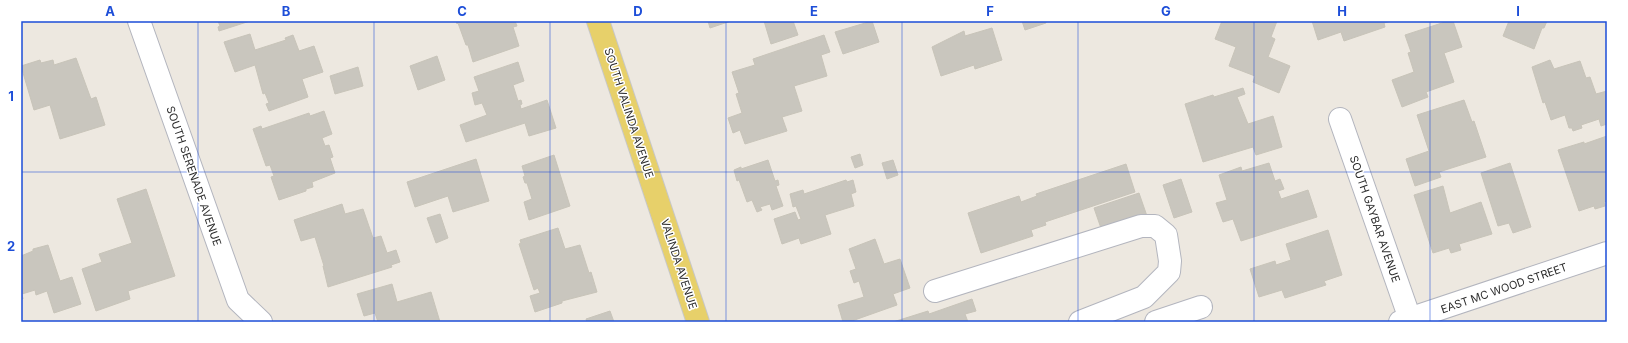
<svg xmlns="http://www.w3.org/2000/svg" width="1628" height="343" viewBox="0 0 1628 343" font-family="Inter,sans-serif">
  <rect width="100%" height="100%" fill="#ede8e0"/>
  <g fill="#c9c6be" stroke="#c8c4b9">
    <path d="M218,21H250L219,31L218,27L220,26Z"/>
    <path d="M456,21H515L517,26L513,27L519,46L473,62L468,45H466L458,23L457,24Z"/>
    <path d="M708,21H731L710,28Z"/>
    <path d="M764,21H793L798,35L771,44Z"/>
    <path d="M872,21L879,42L843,54L835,32Z"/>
    <path d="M1022,21H1046V23L1025,30Z"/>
    <path d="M1222,21H1277L1271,37L1275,39L1268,57L1290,66L1279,93L1253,82L1255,76L1229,66L1236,47L1215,39Z"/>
    <path d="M1312,21H1391L1384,23L1385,27L1344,41L1341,32L1318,40Z"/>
    <path d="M1448,21H1453L1462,47L1444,53L1454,82L1426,92L1428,97L1402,107L1392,80L1414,72L1408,53L1411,52L1405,35Z"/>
    <path d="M1509,21H1547L1544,28H1542L1534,49L1503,36Z"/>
    <path d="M992,28L1002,60L975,69L974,65L941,76L932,47L964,31L965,36Z"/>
    <path d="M250,34L255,50L286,40L285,38L293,35L299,51L314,46L323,72L302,79L308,97L269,111L266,104L269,103L265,93L263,94L255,65L235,72L224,42Z"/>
    <path d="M824,35L830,52L821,55L827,76L794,86L802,111L782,117L787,131L745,144L740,130L733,133L728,118L742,113L736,94L739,93L732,72L755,65L753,59Z"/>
    <path d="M437,56L445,80L418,90L410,66Z"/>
    <path d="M76,58L91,99L96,97L105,125L60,139L50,105L34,110L21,66L40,60L41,63L53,60L54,65Z"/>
    <path d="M1550,60L1554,69L1580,61L1586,78L1590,77L1596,94L1607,91V124L1601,126L1599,119L1581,125L1582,128L1573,131L1572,128H1569L1565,115L1551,120L1545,102L1543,103L1532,67Z"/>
    <path d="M518,62L524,81L513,85L518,101L521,100L522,104L520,105L521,109L547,100L556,128L529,136L525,123L466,142L460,125L487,115L482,103L475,105L472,93L479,91L474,77Z"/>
    <path d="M358,67L363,86L335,94L330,76Z"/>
    <path d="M1243,88L1245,94L1237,97L1248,124L1273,116L1282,147L1256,155L1253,147L1203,162L1185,104L1213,95L1214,97Z"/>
    <path d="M1464,100L1472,122L1474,121L1486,157L1439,172L1441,177L1415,186L1406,159L1429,151L1417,115Z"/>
    <path d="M324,111L332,134L322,138L325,146L329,145L333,157L330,158L335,173L312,182L313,187L306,189V191L279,200L271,177L274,176L270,165L266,166L253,129L261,126L262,129L309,113L310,116Z"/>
    <path d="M1607,136V201L1604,202L1605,206L1595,209L1594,206L1579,211L1558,150L1584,142V144Z"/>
    <path d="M860,154L863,165L855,168L851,157Z"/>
    <path d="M554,155L570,206L529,220L524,202L532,199L527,183H525L523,177L525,176L522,166Z"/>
    <path d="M476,159L489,201L453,212L448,196L415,207L407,182Z"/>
    <path d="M768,160L775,181L778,180L779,185L776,186L783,206L772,210L770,204L760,207L762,210L757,212L752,200L747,202L739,180L737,181L734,170L741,167V169Z"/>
    <path d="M893,160L898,175L887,179L882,163Z"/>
    <path d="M1269,163L1275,181L1280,179L1284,189L1278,191L1281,199L1308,190L1317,217L1241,241L1233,219L1223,222L1216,203L1227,200L1219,175L1241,167L1242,171Z"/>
    <path d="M1510,163L1531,227L1513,233L1509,223L1498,226L1481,173Z"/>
    <path d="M1126,164L1135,192L1045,222L1046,225L1031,230L1033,236L981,253L968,213L1019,196L1021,202L1037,196L1036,194Z"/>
    <path d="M1181,179L1192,212L1174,218L1163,185Z"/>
    <path d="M846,180L847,182L853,180L856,192L851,194L854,206L825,215L831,234L801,244L799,238L782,244L774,219L795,212L798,220L801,219L796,206L793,207L790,194L803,190L804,194Z"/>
    <path d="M1443,186L1450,213L1481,202L1492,234L1459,244L1461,250L1451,253L1449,248L1433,253L1414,195Z"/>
    <path d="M146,189L175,276L128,291L130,299L96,311L82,269L102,262L99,254L132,243L117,199Z"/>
    <path d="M1139,193L1148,219L1103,234L1094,208Z"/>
    <path d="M342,204L345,214L363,209L373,238L381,236L387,253L396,250L400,262L391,265L392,267L328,287L323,266H324L315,237L301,241L294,220Z"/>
    <path d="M440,214L448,238L436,243L427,218Z"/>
    <path d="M558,228L565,249L580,245L589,273L591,272L597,292L562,301V303L535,312L530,296L540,293L538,288L534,290L519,244L521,243L520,240Z"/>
    <path d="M1328,230L1342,275L1324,281L1326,285L1285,298L1282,290L1259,297L1250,269L1275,261L1276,265L1291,260L1286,244Z"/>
    <path d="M875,239L884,264L900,259L910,288L893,294L897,305L849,322H843L838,305L864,297L859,281L854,283L850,271L856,269L849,249Z"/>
    <path d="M48,245L60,281L72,277L81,304L54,313L47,291L36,295L35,290L22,294L23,299H21V256L33,251V249Z"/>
    <path d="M392,284L397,302L431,292L440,322H378L375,313L364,316L357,294Z"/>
    <path d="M972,299L976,311L965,314L968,322H893L928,311L929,314Z"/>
    <path d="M610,311L614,322H587L586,319Z"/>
  </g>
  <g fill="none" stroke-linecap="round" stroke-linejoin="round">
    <g stroke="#b3b5be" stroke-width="24">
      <g id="minor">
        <path d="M139,21L238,300L261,322"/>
        <path d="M1340,119L1410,319"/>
        <path d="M935,291L1141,226H1155L1166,235L1170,261L1169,272L1144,297L1080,322"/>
        <path d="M1156,322L1201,307"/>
        <path d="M1400,322L1607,253"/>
      </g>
    </g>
    <g stroke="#c8c8c8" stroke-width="24">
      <path id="major" d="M598,21L698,322"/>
    </g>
    <use href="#minor" stroke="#fff" stroke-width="22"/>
    <use href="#major" stroke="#e7d06a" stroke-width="22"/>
  </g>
  <path fill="none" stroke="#1d4ed8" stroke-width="1" stroke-opacity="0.55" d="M198,21V322M374,21V322M550,21V322M726,21V322M902,21V322M1078,21V322M1254,21V322M1430,21V322M21,172H1607"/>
  <g text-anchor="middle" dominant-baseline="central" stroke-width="3" stroke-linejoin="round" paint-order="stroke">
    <g font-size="11" fill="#2c2c2c" stroke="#fff">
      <text transform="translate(629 113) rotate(72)">SOUTH VALINDA AVENUE</text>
      <text transform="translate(194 176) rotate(71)">SOUTH SERENADE AVENUE</text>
      <text transform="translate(1375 219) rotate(71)">SOUTH GAYBAR AVENUE</text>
      <text transform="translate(679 264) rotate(72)">VALINDA AVENUE</text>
      <text transform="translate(1504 288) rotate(-19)">EAST MC WOOD STREET</text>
    </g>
  </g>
  <rect width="1628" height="343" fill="none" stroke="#ffffff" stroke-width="44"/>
  <rect x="22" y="22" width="1584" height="299" fill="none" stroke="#1d4ed8" stroke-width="1.5"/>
  <g font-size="13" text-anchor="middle" font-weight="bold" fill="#1d4ed8">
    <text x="110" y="16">A</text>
    <text x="286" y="16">B</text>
    <text x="462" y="16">C</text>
    <text x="638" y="16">D</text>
    <text x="814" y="16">E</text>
    <text x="990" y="16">F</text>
    <text x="1166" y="16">G</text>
    <text x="1342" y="16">H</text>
    <text x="1518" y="16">I</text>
    <text x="11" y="101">1</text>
    <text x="11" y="251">2</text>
  </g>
</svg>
